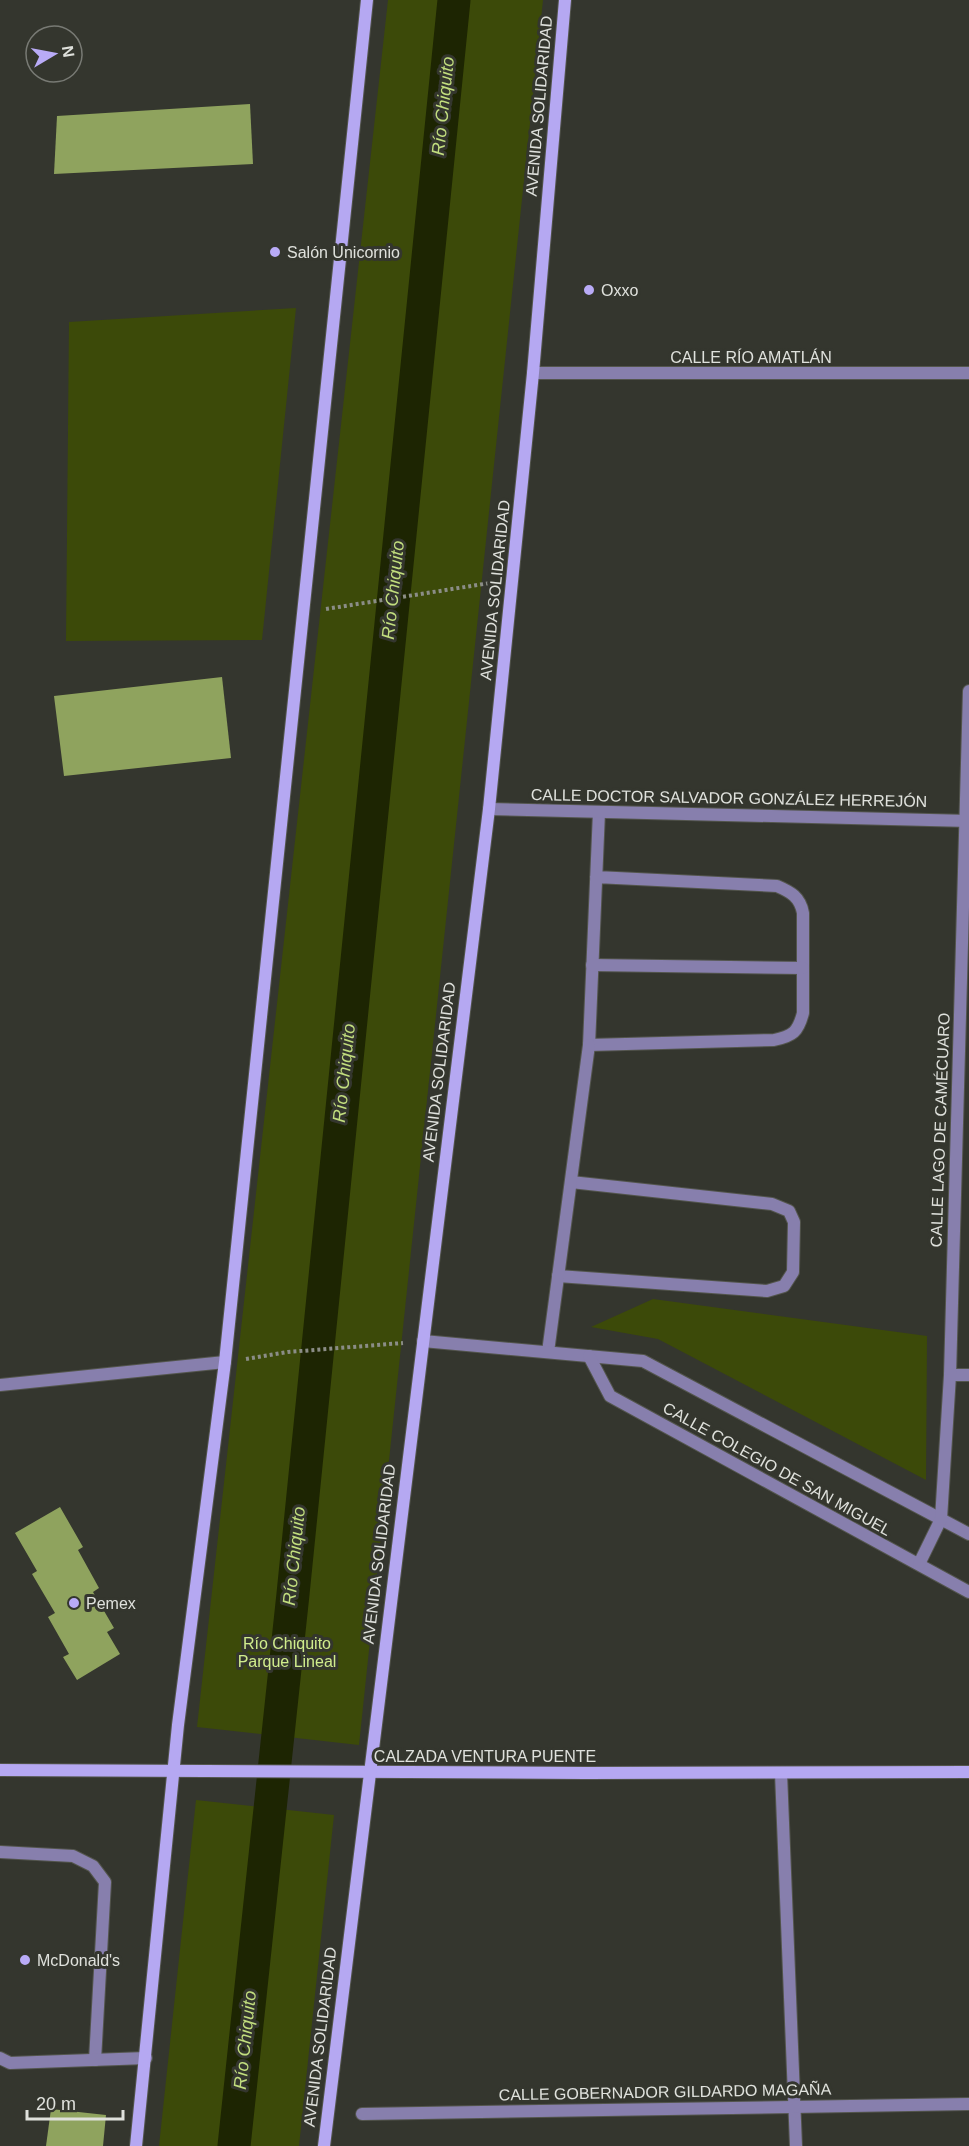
<svg xmlns="http://www.w3.org/2000/svg" width="969" height="2146" viewBox="0 0 969 2146" font-family="Arial,sans-serif">
  <rect width="100%" height="100%" fill="#34362e"/>
  <g fill="#3c4a09">
    <path d="M388,0H543L359,1745L197,1727Z"/>
    <path d="M296,308L262,640L66,641L69,322Z"/>
    <path d="M653,1299L927,1336L926,1480L658,1339L591,1327Z"/>
    <path d="M196,1800L334,1815L299,2146H159Z"/>
  </g>
  <g fill="none" stroke-linecap="round" stroke-linejoin="round">
    <path stroke="#1d2502" stroke-width="33" d="M234,2146L293,1594L454,0"/>
  </g>
  <g fill="#8fa35e">
    <path d="M250,104L253,164L54,174L57,116Z"/>
    <path d="M222,677L231,758L64,776L54,696Z"/>
    <path d="M60,1507L83,1547L78,1550L99,1588L93,1592L114,1628L107,1632L120,1654L77,1680L63,1657L69,1654L48,1617L55,1613L32,1574L37,1571L15,1533Z"/>
    <path d="M51,2109L106,2115L103,2146H46Z"/>
  </g>
  <g fill="none" stroke-linecap="round" stroke-linejoin="round">
    <g stroke="#53554d" stroke-width="14">
      <g id="lane">
        <path d="M596,877L777,886C791,892 800,897 803,913V1013C798,1032 793,1036 774,1040L589,1045L599,812"/>
        <path d="M592,965L803,968"/>
        <path d="M558,1276L767,1291L784,1286L793,1272L794,1222L789,1211L772,1204L571,1182"/>
        <path d="M548,1352L589,1045"/>
        <path d="M0,1852L73,1856L93,1866L105,1882L95,2060"/>
        <path d="M0,2058L10,2063L146,2058"/>
      </g>
    </g>
    <g stroke="#53554d" stroke-width="14">
      <g id="street">
        <path d="M533,373H969"/>
        <path d="M489,809L969,821"/>
        <path d="M423,1341L643,1361L969,1534"/>
        <path d="M589,1356L610,1396L969,1592"/>
        <path d="M950,1375H969"/>
        <path d="M0,1385L225,1362"/>
        <path d="M919,1564L941,1519L950,1375L969,691"/>
        <path d="M781,1773L796,2146"/>
        <path d="M362,2114L969,2104"/>
      </g>
    </g>
    <g stroke="#53554d" stroke-width="14">
      <g id="secondary">
        <path d="M0,1770L586,1773L969,1772"/>
        <path d="M136,2146L178,1725L225,1362L367,0"/>
        <path d="M324,2146L489,809L533,373L565,0"/>
      </g>
    </g>
    <g stroke="#8b8d87" stroke-width="4" stroke-dasharray="3 3" stroke-linecap="butt">
      <path d="M326,609L490,583"/>
      <path d="M246,1359L288,1352L403,1343"/>
    </g>
    <use href="#lane" stroke="#877fad" stroke-width="12"/>
    <use href="#street" stroke="#877fad" stroke-width="12"/>
    <use href="#secondary" stroke="#b5a8f2" stroke-width="12"/>
  </g>
  <g fill="#b9abf7" stroke="#34362e" stroke-width="2">
    <circle cx="275" cy="252" r="6"/>
    <circle cx="589" cy="290" r="6"/>
    <circle cx="74" cy="1603" r="6"/>
    <circle cx="25" cy="1960" r="6"/>
  </g>
  <g text-anchor="middle" dominant-baseline="central" stroke-width="6" stroke-linejoin="round" paint-order="stroke">
    <g font-size="16" fill="#dfe1dc" stroke="#34362e">
      <text transform="translate(539 106) rotate(-85)">AVENIDA SOLIDARIDAD</text>
      <text x="751" y="357">CALLE RÍO AMATLÁN</text>
      <text transform="translate(495 590) rotate(-84)">AVENIDA SOLIDARIDAD</text>
      <text transform="translate(729 798) rotate(1)">CALLE DOCTOR SALVADOR GONZÁLEZ HERREJÓN</text>
      <text transform="translate(439 1072) rotate(-83)">AVENIDA SOLIDARIDAD</text>
      <text transform="translate(940 1130) rotate(-88)">CALLE LAGO DE CAMÉCUARO</text>
      <text transform="translate(777 1469) rotate(29)">CALLE COLEGIO DE SAN MIGUEL</text>
      <text transform="translate(379 1554) rotate(-83)">AVENIDA SOLIDARIDAD</text>
      <text x="485" y="1756">CALZADA VENTURA PUENTE</text>
      <text transform="translate(320 2037) rotate(-83)">AVENIDA SOLIDARIDAD</text>
      <text transform="translate(665 2092) rotate(-1)">CALLE GOBERNADOR GILDARDO MAGAÑA</text>
    </g>
    <g font-size="16" fill="#dfe1dc" stroke="#34362e" text-anchor="start">
      <text x="287" y="252">Salón Unicornio</text>
      <text x="601" y="290">Oxxo</text>
      <text x="86" y="1603">Pemex</text>
      <text x="37" y="1960">McDonald's</text>
    </g>
    <g font-size="16" fill="#d0ec8c" stroke="#34362e">
      <text x="287" y="1643">Río Chiquito<tspan x="287" dy="18">Parque Lineal</tspan></text>
    </g>
    <g font-size="18" font-style="italic" fill="#c2de7e" stroke="#34362e">
      <text transform="translate(443 106) rotate(-84)">Río Chiquito</text>
      <text transform="translate(393 590) rotate(-84)">Río Chiquito</text>
      <text transform="translate(344 1073) rotate(-84)">Río Chiquito</text>
      <text transform="translate(294 1556) rotate(-84)">Río Chiquito</text>
      <text transform="translate(245 2040) rotate(-84)">Río Chiquito</text>
    </g>
  </g>
  <g transform="translate(54 54) rotate(80)"><circle r="28" fill="#34362e" stroke="#787a74" stroke-width="1.5"/>
  <path d="M0-4.5L10 22L0 15L-10 22Z" fill="#b9abf7"/>
  <text y="-9" font-size="16" font-weight="bold" text-anchor="middle" fill="#dfe1dc">N</text>
  </g>
  <path d="M27 2110v9h96v-9" fill="none" stroke="#dfe1dc" stroke-width="3"/>
  <text x="36" y="2110" font-size="18" fill="#dfe1dc" stroke="#34362e" stroke-width="4.5" paint-order="stroke">20 m</text>
</svg>
